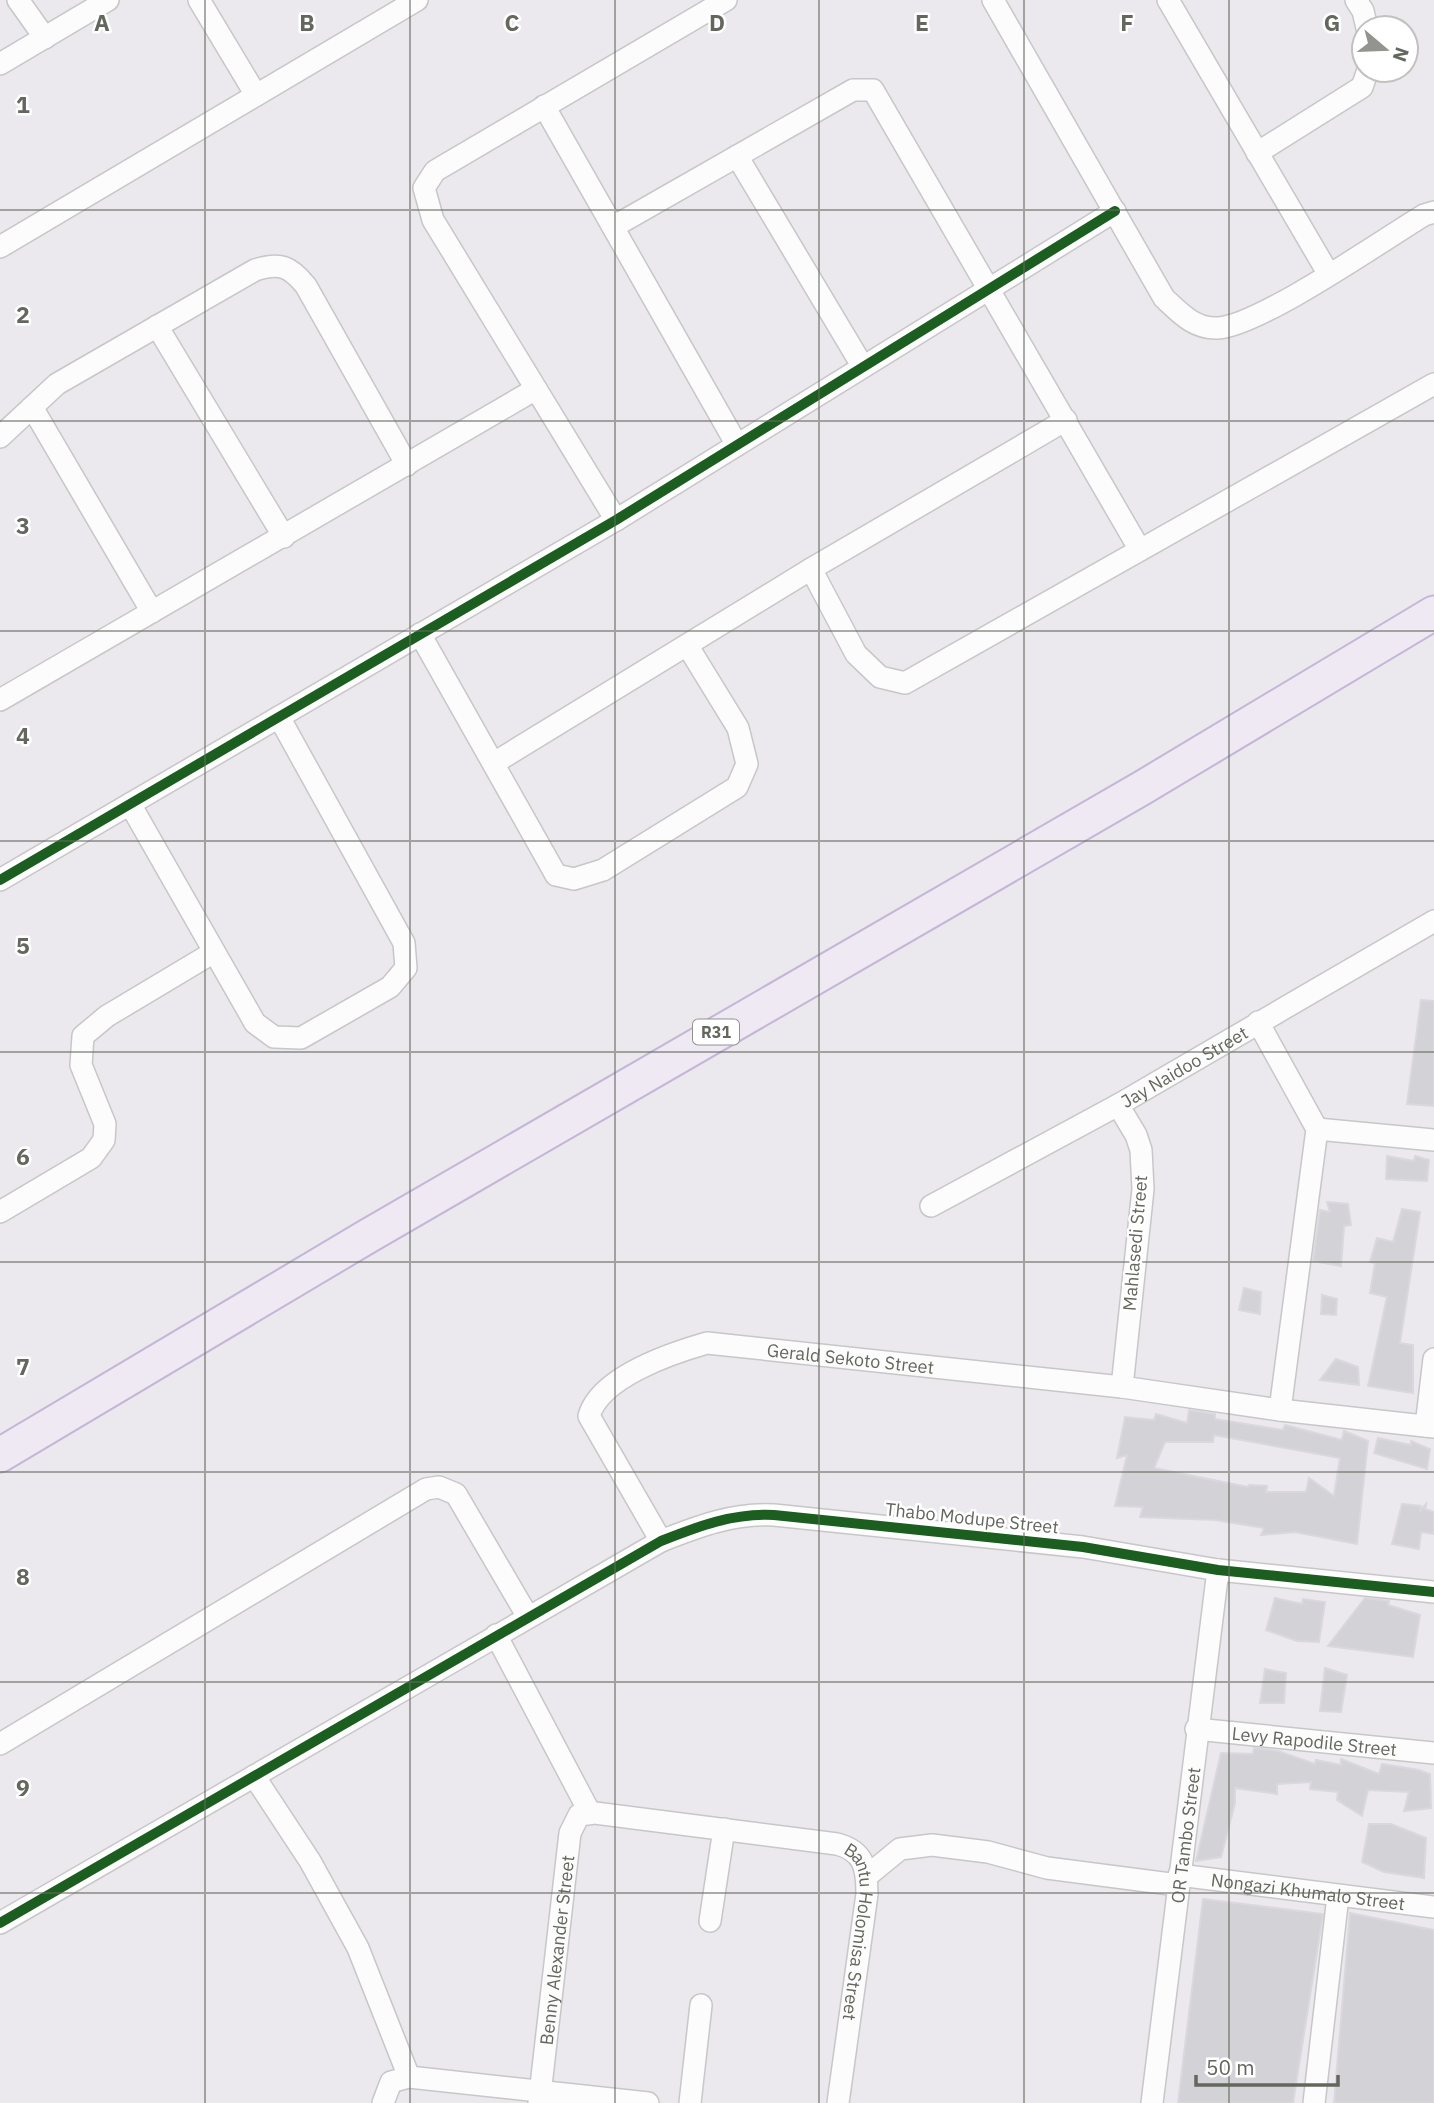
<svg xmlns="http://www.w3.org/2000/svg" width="1434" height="2103" viewBox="0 0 1434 2103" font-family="'IBM Plex Sans',sans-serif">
  <rect width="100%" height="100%" fill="#ebe8ee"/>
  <g fill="#d3d2d6" stroke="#dad8de" stroke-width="2" fill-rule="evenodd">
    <path d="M1421,1000L1434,1001V1106L1407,1104Z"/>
    <path d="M1387,1156L1414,1161L1415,1156L1429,1160L1427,1181L1386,1179Z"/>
    <path d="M1327,1202L1348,1204L1351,1225L1344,1226L1341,1266L1313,1261L1320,1210L1330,1212Z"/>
    <path d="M1402,1209L1420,1212L1400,1343L1413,1345V1393L1368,1386L1387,1297L1370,1293L1375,1263L1370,1262L1377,1238L1393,1242Z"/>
    <path d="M1244,1288L1261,1292L1260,1314L1239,1310Z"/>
    <path d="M1322,1295L1337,1299L1336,1315L1321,1314Z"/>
    <path d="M1336,1359L1358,1367L1359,1385L1320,1380Z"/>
    <path d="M1189,1410L1215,1414V1419L1283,1430L1285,1425L1342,1440L1344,1431L1368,1441L1357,1544L1295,1532L1261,1535L1264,1528L1215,1520L1140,1517L1143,1507L1115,1506L1127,1455L1117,1458L1125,1417L1154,1420L1156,1414L1187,1423ZM1214,1435L1340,1458L1334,1496L1309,1478L1306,1492H1266L1267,1486L1249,1485L1248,1487L1154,1468L1165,1442H1213Z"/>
    <path d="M1378,1438L1411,1445V1441L1430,1449L1427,1469L1374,1453Z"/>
    <path d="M1402,1504L1421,1506L1420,1511L1426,1504L1425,1509L1434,1512V1534L1421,1532L1419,1549L1392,1544Z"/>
    <path d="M1275,1598L1302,1604L1303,1599L1325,1602L1319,1642L1297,1641L1266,1630Z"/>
    <path d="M1365,1598L1389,1601L1388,1605L1420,1615L1413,1657L1328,1646Z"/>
    <path d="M1325,1668L1347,1675L1341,1712L1320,1711Z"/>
    <path d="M1265,1669L1286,1673L1284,1703H1260Z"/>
    <path d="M1254,1748L1278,1751L1315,1764L1316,1760L1341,1765V1759L1379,1774L1382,1764L1419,1770L1430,1774L1431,1808L1404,1811L1409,1792L1368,1790L1362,1816L1337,1800L1338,1792L1310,1789L1311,1782L1277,1784V1794L1235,1788V1803L1221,1857L1196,1861L1221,1753L1253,1754Z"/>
    <path d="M1369,1824H1391L1426,1838L1424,1878L1384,1872L1362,1862Z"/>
    <path d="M1203,1899L1323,1914L1293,2103H1178Z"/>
    <path d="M1350,1913L1434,1930V2103H1334Z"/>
  </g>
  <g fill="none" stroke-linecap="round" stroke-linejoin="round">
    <g stroke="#c8c7c7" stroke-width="24">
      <g id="street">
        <path d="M18,0L45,38"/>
        <path d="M199,0L256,95"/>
        <path d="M993,0L1164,298C1180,313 1194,329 1218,328C1259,326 1383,240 1424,215L1434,212"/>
        <path d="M1168,0L1328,273"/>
        <path d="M1356,0L1363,11L1367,28"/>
        <path d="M0,64L108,0"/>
        <path d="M544,106L737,445"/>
        <path d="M1257,153L1362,87L1368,70"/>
        <path d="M737,156L863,367"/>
        <path d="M613,227L853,90H873L1140,550"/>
        <path d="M0,247L417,0"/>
        <path d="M157,326L284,537"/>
        <path d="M32,407L152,612"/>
        <path d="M0,437L57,384L255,270C280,262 290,266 306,286L407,465"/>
        <path d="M616,520L433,220L424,188L435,171L726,0"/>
        <path d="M811,569L856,654L880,677L905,683L1434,384"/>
        <path d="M420,634L556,875L574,879L603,870L737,787L747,764L738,728L687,645"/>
        <path d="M0,700L536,389"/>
        <path d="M494,763L811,569L1066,420"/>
        <path d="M130,804L255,1023L274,1037L301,1038L390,987L406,968L404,943L279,717"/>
        <path d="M0,880L616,520L1115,211"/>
        <path d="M1258,1022L1317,1129L1280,1410"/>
        <path d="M1118,1105L1136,1135L1141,1150L1143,1189L1122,1387"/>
        <path d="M1317,1129L1434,1140"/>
        <path id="s1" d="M931,1206L1118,1105L1434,921"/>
        <path d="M0,1212L91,1158L104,1140L105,1124L81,1065L83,1036L107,1016L214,952"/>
        <path d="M1426,1426L1434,1359"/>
        <path id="s2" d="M661,1541L589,1416C600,1377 672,1353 707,1343L1122,1387L1280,1410L1434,1427"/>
        <path d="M496,1635L590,1813"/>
        <path id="s3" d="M1196,1729L1434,1753"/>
        <path d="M0,1744L426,1489L439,1487L456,1494L528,1617"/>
        <path d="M254,1776L310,1861L358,1948L409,2077"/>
        <path id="s4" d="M1179,1875L1434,1907"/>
        <path d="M867,1876L900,1849L932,1845L988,1852L1047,1868L1178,1885"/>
        <path d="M710,1921L724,1829"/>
        <path d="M0,1923L661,1541C699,1526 733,1513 774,1515L1083,1547L1218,1570L1434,1592"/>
        <path d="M383,2103L391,2082L409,2077L648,2103"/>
        <path id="s5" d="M539,2103L570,1833L579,1815L595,1813L837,1844C864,1851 867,1868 867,1894L838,2103"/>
        <path d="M690,2103L701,2005"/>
        <path id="s6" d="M1152,2103L1218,1570"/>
        <path d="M1314,2103L1338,1896"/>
      </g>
    </g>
    <g stroke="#c5b5d7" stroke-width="37">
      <path id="primary" d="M0,1455L368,1236L1142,788L1434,613"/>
    </g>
    <use href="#street" stroke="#fcfcfc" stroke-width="21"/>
    <use href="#primary" stroke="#eee9f3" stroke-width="33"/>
    <g stroke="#fff" stroke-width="15">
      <g id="cycleway">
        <path d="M0,880L616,520L1115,211"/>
        <path d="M0,1923L661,1541C699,1526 733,1513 774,1515L1083,1547L1218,1570L1434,1592"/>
      </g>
    </g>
    <use href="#cycleway" stroke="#1b5e20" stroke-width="10"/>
  </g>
  <path fill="none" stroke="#64675e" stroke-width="2" stroke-opacity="0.55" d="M205,0V2103M410,0V2103M615,0V2103M819,0V2103M1024,0V2103M1229,0V2103M0,210H1434M0,421H1434M0,631H1434M0,841H1434M0,1052H1434M0,1262H1434M0,1472H1434M0,1682H1434M0,1893H1434"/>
  <g text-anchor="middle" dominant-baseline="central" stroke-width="5" stroke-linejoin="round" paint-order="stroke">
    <rect fill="#fff" stroke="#92958e" stroke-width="2" x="693" y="1019.5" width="46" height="25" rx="5"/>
    <g font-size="16" font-weight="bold" fill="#64675e">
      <text x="716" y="1032">R31</text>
    </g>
    <g font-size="18" fill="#64675e" stroke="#fff">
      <text stroke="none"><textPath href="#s1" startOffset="289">Jay Naidoo Street</textPath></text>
      <text transform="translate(1135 1243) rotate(-85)">Mahlasedi Street</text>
      <text stroke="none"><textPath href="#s2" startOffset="432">Gerald Sekoto Street</textPath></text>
      <text transform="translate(972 1518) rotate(6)">Thabo Modupe Street</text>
      <text stroke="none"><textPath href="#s3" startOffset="119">Levy Rapodile Street</textPath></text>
      <text stroke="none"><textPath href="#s6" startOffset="270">OR Tambo Street</textPath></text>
      <text stroke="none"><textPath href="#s4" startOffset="130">Nongazi Khumalo Street</textPath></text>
      <text stroke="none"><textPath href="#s5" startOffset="653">Bantu Holomisa Street</textPath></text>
      <text stroke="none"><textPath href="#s5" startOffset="154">Benny Alexander Street</textPath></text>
    </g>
  </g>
  <g font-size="23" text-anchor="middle" font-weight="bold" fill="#64675e" stroke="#fff" stroke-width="5" stroke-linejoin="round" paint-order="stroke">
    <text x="102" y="31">A</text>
    <text x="307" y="31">B</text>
    <text x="512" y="31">C</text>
    <text x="717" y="31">D</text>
    <text x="922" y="31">E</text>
    <text x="1127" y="31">F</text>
    <text x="1332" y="31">G</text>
    <text x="23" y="113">1</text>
    <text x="23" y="323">2</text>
    <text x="23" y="534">3</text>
    <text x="23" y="744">4</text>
    <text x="23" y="954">5</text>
    <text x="23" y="1165">6</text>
    <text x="23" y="1375">7</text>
    <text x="23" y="1585">8</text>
    <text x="23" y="1796">9</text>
  </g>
  <g transform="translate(1385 49) rotate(109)"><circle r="33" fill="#ffffff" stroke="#c1c2bf" stroke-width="2"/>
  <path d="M0-5L12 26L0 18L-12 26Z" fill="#939490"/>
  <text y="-10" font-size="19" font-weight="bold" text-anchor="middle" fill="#64675e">N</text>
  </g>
  <path d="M1196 2075v10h142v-10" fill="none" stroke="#64675e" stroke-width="3.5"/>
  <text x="1206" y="2075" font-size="21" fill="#64675e" stroke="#ffffff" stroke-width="5" paint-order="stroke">50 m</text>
</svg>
